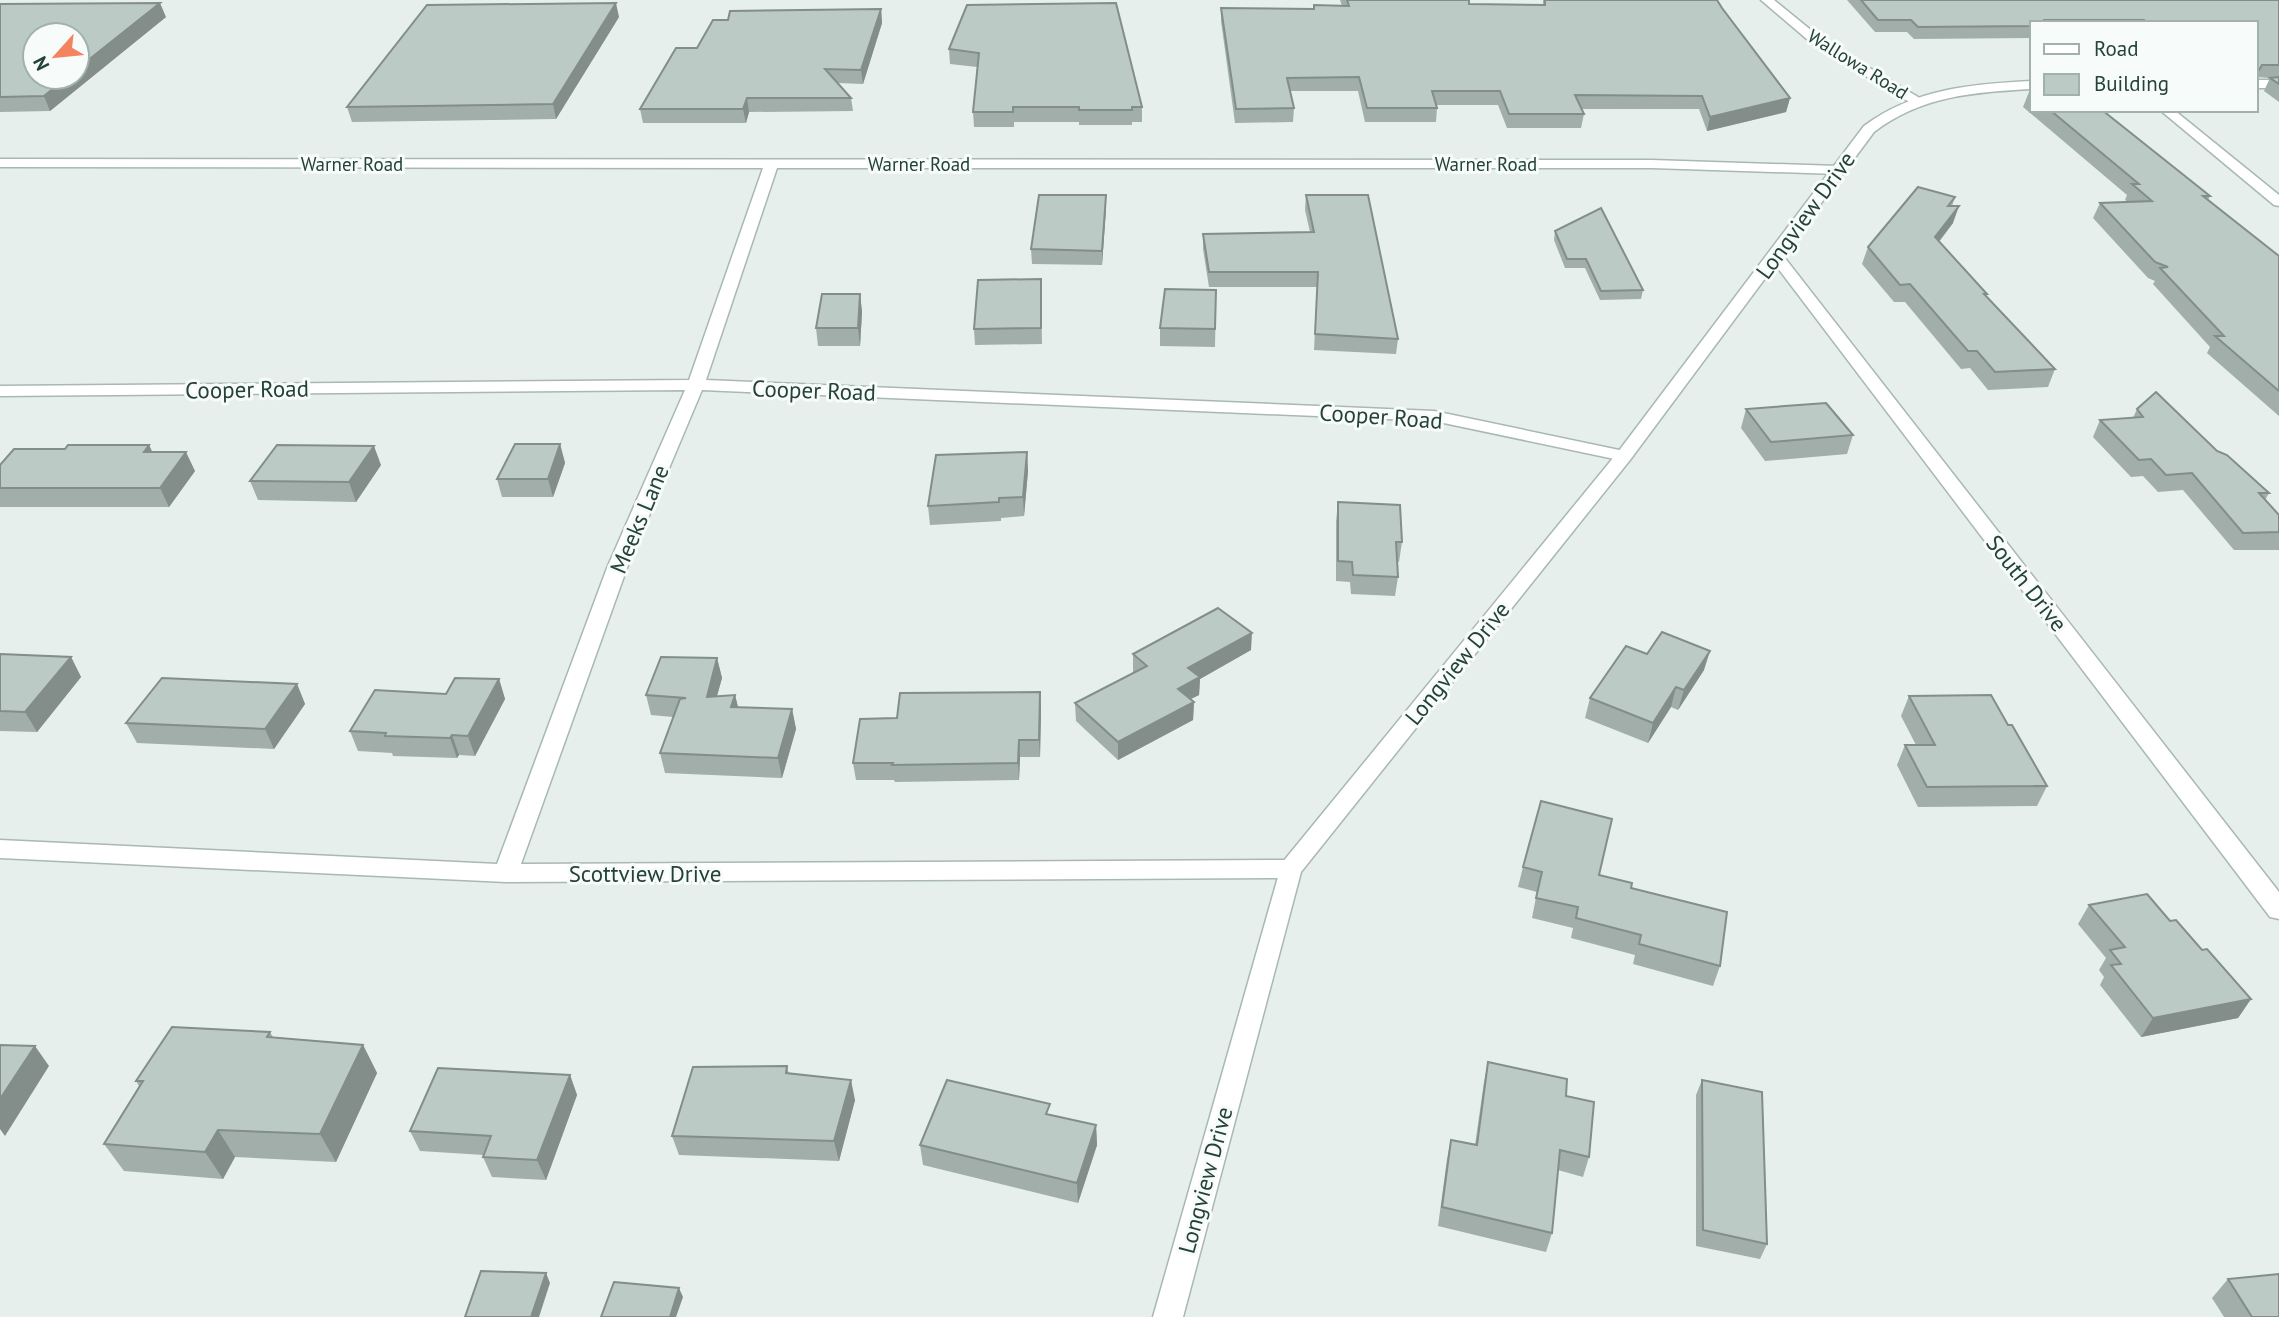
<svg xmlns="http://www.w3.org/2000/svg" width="2279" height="1317" viewBox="0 0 2279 1317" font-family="'PT Sans',sans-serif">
  <rect width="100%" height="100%" fill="#e6efeb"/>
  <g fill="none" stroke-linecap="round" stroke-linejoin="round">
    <g stroke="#a8b8b2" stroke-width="3">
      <g id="minor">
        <path d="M1761,0H1774L1823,40L1923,100L1921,103H1911L1815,46Z"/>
        <path d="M2160,110H2174L2279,195V206L2274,205Z"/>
        <path d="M0,159L1652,160L1838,166L1845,170L1838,174L1652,168H777L706,380L1434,411L1624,451L1633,456L1624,461L1434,421L702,390L627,568L521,864L1290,860L1298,863L1302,869L1298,875L1290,878L506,882L0,858V840L497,864L607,568L685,390L0,396V386L689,380L763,168L0,167Z"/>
        <path d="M1776,251L1781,253L2279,892V919L2270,917L1771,259L1768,256L1771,253Z"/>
      </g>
    </g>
    <g stroke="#a8b8b2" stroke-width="3">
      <g id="tertiary">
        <rect x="2256" y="80" width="23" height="8"/>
        <path d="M2032,81V89C1974,92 1921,96 1874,132L1630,460L1301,872L1183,1317H1153L1282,863L1618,452L1864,126C1914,89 1971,84 2032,81Z"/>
      </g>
    </g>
    <use href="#minor" fill="#fff" fill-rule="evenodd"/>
    <use href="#tertiary" fill="#fff" fill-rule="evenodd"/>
  </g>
  <g fill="#a1aea9">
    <path d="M1340,0H1469V4L1543,5V0H1717L1722,8L1790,98L1786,112L1707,131L1699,109H1581L1584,114L1581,128H1507L1498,105H1436L1437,108L1436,122H1365L1358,91H1290L1294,108L1293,122L1235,123L1221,21V8L1313,9L1314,5L1342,6Z"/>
    <path d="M1847,0H2279V102L2264,91L2270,78L2256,77V23H2032V38L1914,39L1907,32H1875Z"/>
    <path d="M0,4L166,17L50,111L0,112Z"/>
    <path d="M967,5L1142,107V122H1132V125H1079V122H1014V127H974L973,112L977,67L950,64L949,49Z"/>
    <path d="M881,9L882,23L863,84L838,83L851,98L853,111L749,112L746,123H643L640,109L697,48Z"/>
    <path d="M619,17L556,119L352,122L347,107Z"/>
    <path d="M2032,88V110H2102L2210,196L2208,200L2279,256V416L2207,353L2210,347L2153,284L2155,281L2148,278L2093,218L2100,203L2128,202L2125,200L2127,195L2023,107L2029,92Z"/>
    <path d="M1106,195L1102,265L1032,264L1031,249Z"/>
    <path d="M1306,195L1398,339L1396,354L1314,350L1317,287H1209L1203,249V234L1310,232L1305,210Z"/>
    <path d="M1955,197L1952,206L1953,223L1939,242L1987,294L1986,296L2055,369L2048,387L1988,390L1970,368L1961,369L1905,302H1894L1862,264L1868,247Z"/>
    <path d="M1555,231L1643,290L1641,299L1600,300L1585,268H1565L1554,240Z"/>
    <path d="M1216,290L1215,347L1160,346V328Z"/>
    <path d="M860,294L862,312L860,346H818L816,328Z"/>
    <path d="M1041,295L1042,344L975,345L974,329Z"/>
    <path d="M1746,409L1853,435L1847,454L1765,461L1741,428Z"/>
    <path d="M2137,409L2217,451L2269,493L2265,500L2279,515V550H2234L2183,490L2158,492L2143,476L2131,477L2093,437L2100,420L2133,418Z"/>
    <path d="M560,444L565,463L553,497H502L497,479Z"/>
    <path d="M149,445L152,452L195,471L169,507H0V465L65,449Z"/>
    <path d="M1027,452L1028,471L1024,516L1001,518V521L930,525L928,506Z"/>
    <path d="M381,465L356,502L258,500L250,481Z"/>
    <path d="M1338,502L1402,542L1399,562L1397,561L1398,577L1395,596L1351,594L1350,582L1336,581V522Z"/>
    <path d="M1251,650L1200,679L1199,695L1190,699L1194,702L1193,720L1118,760L1076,721L1075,703L1134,673L1133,672V654Z"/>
    <path d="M0,654L71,657L81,677L37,732L0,731Z"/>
    <path d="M1647,654L1704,670L1678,710L1671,707L1648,743L1585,718L1590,698Z"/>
    <path d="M717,658L722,678L717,696L735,695L738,707L792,709L796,729L782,778L665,773L660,753L673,717L651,715L646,695Z"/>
    <path d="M499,679L505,699L475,756L459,755L457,758L393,756L392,753L358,751L350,731L446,694Z"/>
    <path d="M297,684L305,704L274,749L137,743L126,723Z"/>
    <path d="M1040,692L1041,709L1040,757H1020L1019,780L895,782L894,780H856L853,763L897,718Z"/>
    <path d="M1909,696L2008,725L2047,786L2037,806L1918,807L1897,765L1905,745H1916L1901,716Z"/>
    <path d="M1523,867L1599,875L1631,888L1720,966L1713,986L1633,964L1635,955L1571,938L1573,928L1532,918L1537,892L1518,887Z"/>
    <path d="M2089,905L2170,921L2202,950L2251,999L2238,1018L2141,1037L2100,985L2104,977L2099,970L2106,958L2078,924Z"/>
    <path d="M270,1032L273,1037L363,1045L377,1073L336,1162L235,1157L223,1179L124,1171L104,1144L139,1086L136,1081Z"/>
    <path d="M1488,1062L1566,1096L1589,1157L1583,1177L1558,1170L1552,1233L1546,1252L1438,1226L1447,1159L1451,1140L1475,1145L1484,1082Z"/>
    <path d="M787,1066L789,1074L855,1100L839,1161L679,1155L672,1136Z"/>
    <path d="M570,1075L577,1095L546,1180L492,1177L483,1157L484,1155L420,1151L410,1131Z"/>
    <path d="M1702,1080L1767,1244L1760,1259L1696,1246V1095Z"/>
    <path d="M1051,1115L1096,1125L1097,1145L1078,1203L923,1165L920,1145Z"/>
    <path d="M2228,1279L2279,1317H2224L2212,1298Z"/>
  </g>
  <g fill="#838d89">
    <path d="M160,3L166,17L50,111L44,96L67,77H77V69Z"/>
    <path d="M616,3L619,17L556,119L553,104Z"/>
    <path d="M881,9L882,23L863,84L861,70Z"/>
    <path d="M747,98L749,112L746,123L743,109Z"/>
    <path d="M1790,98L1786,112L1707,131L1710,117Z"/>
    <path d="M1106,195V210L1102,265V251Z"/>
    <path d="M1959,206L1953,223L1929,254L1935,237Z"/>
    <path d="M860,294L862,312L860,346L858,328Z"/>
    <path d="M560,444L565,463L553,497L548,479Z"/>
    <path d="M149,445L158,464L144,452Z"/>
    <path d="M374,446L381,465L356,502L349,482Z"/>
    <path d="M186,452L195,471L169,507L160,488Z"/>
    <path d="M1027,452L1028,471L1024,516L1023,497Z"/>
    <path d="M1252,633L1251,650L1200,679L1199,695L1177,706L1178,689L1188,668Z"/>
    <path d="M1710,651L1704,670L1678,710L1684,690Z"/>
    <path d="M71,657L81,677L37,732L25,712Z"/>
    <path d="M717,658L722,678L711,717L707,697Z"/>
    <path d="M499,679L505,699L475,756L468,736Z"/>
    <path d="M297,684L305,704L274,749L265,729Z"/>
    <path d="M1676,687L1671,707L1648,743L1653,723Z"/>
    <path d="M1040,692L1041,709L1040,757L1039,740Z"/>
    <path d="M735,695L740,715L731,707Z"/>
    <path d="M1194,702L1193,720L1118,760V742Z"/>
    <path d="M792,709L796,729L782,778L778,758Z"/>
    <path d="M452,735L459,755L457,758L450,738Z"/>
    <path d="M1019,740L1020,757L1019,780L1018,763Z"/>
    <path d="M2251,999L2238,1018L2141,1037L2153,1018Z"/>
    <path d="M363,1045L377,1073L336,1162L320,1134Z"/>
    <path d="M35,1046L49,1066L5,1136L0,1129V1099Z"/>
    <path d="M570,1075L577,1095L546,1180L537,1160Z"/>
    <path d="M851,1080L855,1100L839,1161L834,1141Z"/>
    <path d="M1096,1125L1097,1145L1078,1203L1077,1183Z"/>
    <path d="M218,1130L235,1157L223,1179L205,1152Z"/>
    <path d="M546,1273L550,1283L539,1317H531Z"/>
    <path d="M679,1288L683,1297L676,1317H670Z"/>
  </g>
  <g fill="#bbcac4" stroke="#838d89" stroke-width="2">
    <path d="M1347,0H1469V4L1545,5V0H1717L1722,8L1790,98L1710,117L1702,96L1575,95L1584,114H1509L1500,91H1432L1437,108H1367L1359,77L1287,78L1294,108L1236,109L1221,8L1314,9V5L1349,6Z"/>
    <path d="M1861,0H2279V65H2262L2259,70L2256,68V23H2147L2144,20H2045L2048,23H2032V26L1918,27L1911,20H1878Z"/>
    <path d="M160,3L77,69V35H35V77H67L44,96L0,97V4Z"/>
    <path d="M616,3L553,104L347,107L427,5Z"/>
    <path d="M1116,3L1142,107H1132V110H1079V107H1013V112H973L979,53L949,49L967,5Z"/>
    <path d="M881,9L861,70L825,69L851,98H747L743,109H640L676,48H697L713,20H728L730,11Z"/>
    <path d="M2279,77V84L2270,78Z"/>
    <path d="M2050,110H2102L2210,196H2203L2279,256V391L2215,336H2224L2160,268L2168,267L2155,262L2100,203L2152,201L2132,184H2139Z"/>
    <path d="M1918,187L1955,197L1948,206H1959L1935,237L1987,294H1984L2055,369L1995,372L1977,351H1968L1910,284L1900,285L1868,247Z"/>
    <path d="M1039,195H1106L1102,251L1031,249Z"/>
    <path d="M1306,195H1368L1398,339L1315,334L1318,272H1209L1203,234L1314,232Z"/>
    <path d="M1601,208L1643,290L1601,291L1586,259H1567L1555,231Z"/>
    <path d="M1041,279V328L974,329L978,280Z"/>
    <path d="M1165,289L1216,290L1215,329L1160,328Z"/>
    <path d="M822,294H860L858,328H816Z"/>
    <path d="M2156,392L2217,451L2227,455L2269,493H2259L2279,515V532L2243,533L2192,473L2166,475L2151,459L2139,460L2100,420L2143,417L2137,409Z"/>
    <path d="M1826,403L1853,435L1771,442L1746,409Z"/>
    <path d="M515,444H560L548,479H497Z"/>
    <path d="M68,445H149L144,452H186L160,488H0V465L14,449H65Z"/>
    <path d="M277,445L374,446L349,482L250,481Z"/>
    <path d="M1027,452L1023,497L999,498V502L928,506L936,455Z"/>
    <path d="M1338,502L1400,505L1402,542H1396L1398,577L1353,575L1352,562L1338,561Z"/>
    <path d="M1218,608L1252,633L1188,668L1200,677L1178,689L1194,702L1118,742L1075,703L1147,666L1133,654Z"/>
    <path d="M1662,632L1710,651L1684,690L1676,687L1653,723L1590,698L1626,646L1647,654Z"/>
    <path d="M0,654L71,657L25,712L0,711Z"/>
    <path d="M661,657L717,658L707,697L735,695L731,707L792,709L778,758L660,753L680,699L686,698L646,695Z"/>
    <path d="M162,678L297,684L265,729L126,723Z"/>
    <path d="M455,678L499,679L468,736L452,735L450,738L385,736L386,733L350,731L375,690L446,694Z"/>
    <path d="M1040,692L1039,740H1019L1018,763L892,765L893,763H853L860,719L897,718L900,693Z"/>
    <path d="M1991,695L2008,725H2012L2047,786L1927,787L1905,745H1935L1909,696Z"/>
    <path d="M1541,801L1612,819L1599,875L1632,883L1631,888L1727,912L1720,966L1639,944L1641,935L1576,918L1578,907L1536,898L1542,872L1523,867Z"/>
    <path d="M2147,894L2170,921L2176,920L2202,950L2207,949L2251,999L2153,1018L2111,965L2121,964L2110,950L2125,947L2089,905Z"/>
    <path d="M172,1027L270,1032L267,1037L363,1045L320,1134L218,1130L205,1152L104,1144L143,1081H136Z"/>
    <path d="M0,1045L35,1046L0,1099Z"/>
    <path d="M1488,1062L1567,1079L1566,1096L1594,1102L1589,1157L1560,1150L1552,1233L1442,1207L1451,1140L1477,1145Z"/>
    <path d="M787,1066L786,1073L851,1080L834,1141L672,1136L693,1067Z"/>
    <path d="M438,1068L570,1075L537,1160L483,1157L491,1136L410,1131Z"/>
    <path d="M947,1080L1050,1104L1046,1114L1096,1125L1077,1183L920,1145Z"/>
    <path d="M1702,1080L1762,1092L1767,1244L1703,1230Z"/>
    <path d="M481,1271L546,1273L531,1317H465Z"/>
    <path d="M2279,1274V1317H2252L2228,1279Z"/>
    <path d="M614,1282L679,1288L670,1317H601Z"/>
  </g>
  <g text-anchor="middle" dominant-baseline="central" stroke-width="6" stroke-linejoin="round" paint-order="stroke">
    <g font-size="19" fill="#24423a" stroke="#f7fbf9">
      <text transform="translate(1858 64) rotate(32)">Wallowa Road</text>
      <text x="352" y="164">Warner Road</text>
      <text x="919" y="164">Warner Road</text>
      <text x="1486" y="164">Warner Road</text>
    </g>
    <g font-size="23" fill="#24423a" stroke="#f7fbf9">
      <text transform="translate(1805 215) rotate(-54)">Longview Drive</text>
      <text transform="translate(247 389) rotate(-1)">Cooper Road</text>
      <text transform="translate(814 390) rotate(2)">Cooper Road</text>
      <text transform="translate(1381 416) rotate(4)">Cooper Road</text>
      <text transform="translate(639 519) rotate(-67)">Meeks Lane</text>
      <text transform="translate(2027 583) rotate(52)">South Drive</text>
      <text transform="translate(1457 663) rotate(-51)">Longview Drive</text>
      <text x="645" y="873">Scottview Drive</text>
      <text transform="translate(1205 1180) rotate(-75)">Longview Drive</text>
    </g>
  </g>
  <rect x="2030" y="21" width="228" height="91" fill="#f7fbf9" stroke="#a3b1ad" stroke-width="2"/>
  <rect x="2044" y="44" width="35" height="10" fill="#ffffff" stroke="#a3b1ad" stroke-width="2"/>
  <text x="2094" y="56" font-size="21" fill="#24423a">Road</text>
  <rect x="2044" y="74" width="35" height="21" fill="#bbcac4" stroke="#a3b1ad" stroke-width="2"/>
  <text x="2094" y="91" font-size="21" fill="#24423a">Building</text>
  <g transform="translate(56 56) rotate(243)"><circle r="33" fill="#f7fbf9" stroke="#a3b1ad" stroke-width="2"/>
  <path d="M0-5L12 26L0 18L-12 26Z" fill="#f4845f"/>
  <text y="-10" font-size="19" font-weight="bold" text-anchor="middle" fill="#24423a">N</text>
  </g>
</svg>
